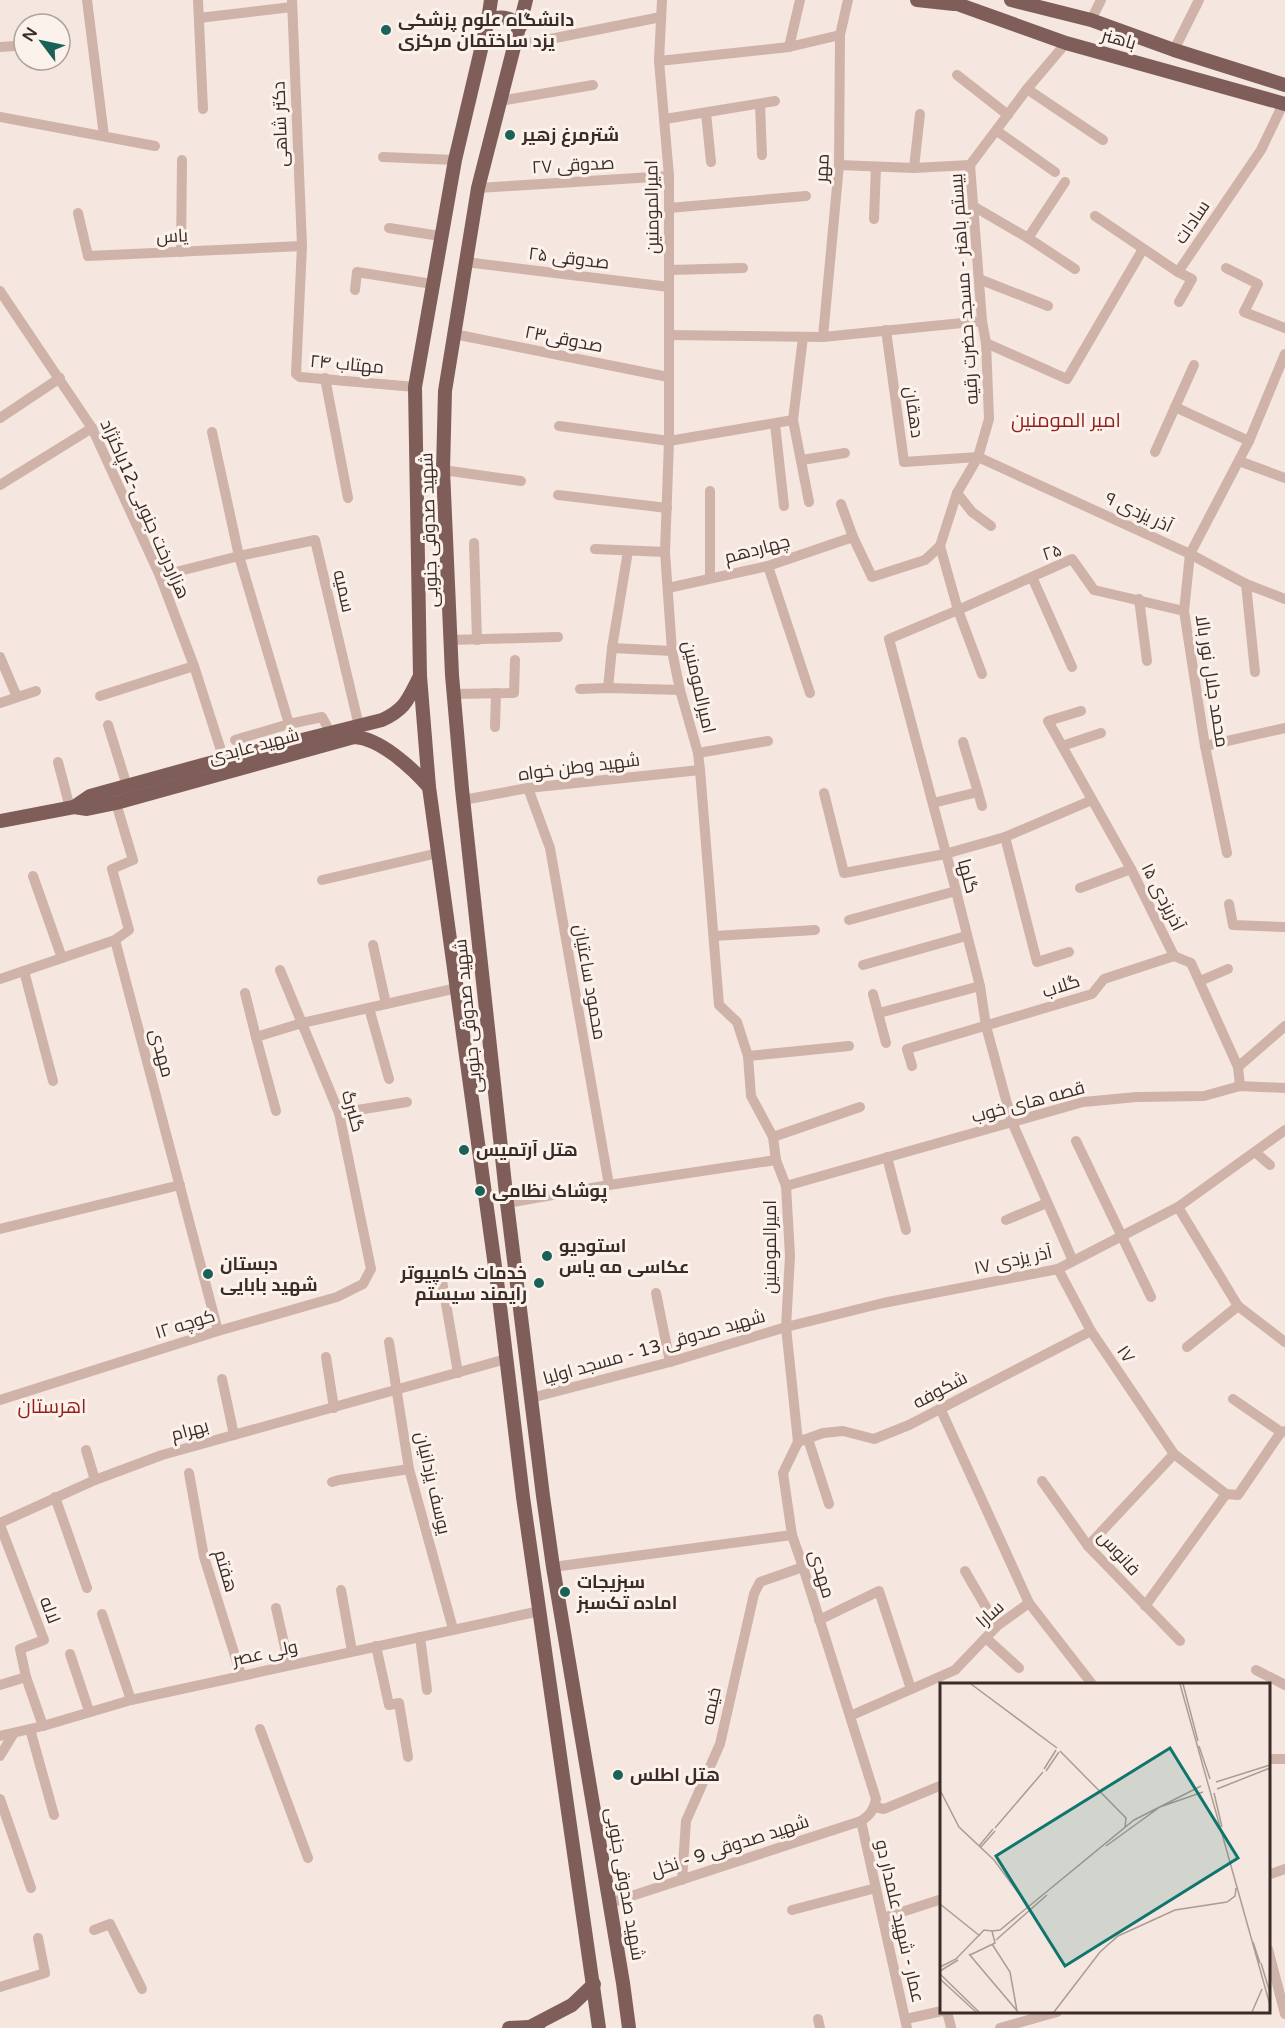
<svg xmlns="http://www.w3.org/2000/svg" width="1285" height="2028" viewBox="0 0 1285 2028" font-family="'Varela Round',Cairo,sans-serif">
  <rect width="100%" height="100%" fill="#f5e6df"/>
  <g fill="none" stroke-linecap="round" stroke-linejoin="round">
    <g stroke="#cfb3a9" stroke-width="10">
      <path d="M87,0L104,136"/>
      <path d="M198,0L203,109"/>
      <path d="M292,0L302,246L296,374L300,377L415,387"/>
      <path d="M199,18L292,7"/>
      <path d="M1091,20L1101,0"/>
      <path d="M515,46L661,17"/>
      <path d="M0,47L14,46"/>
      <path d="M789,47L800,0"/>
      <path d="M1174,50L1199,0"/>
      <path d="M659,61L789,47L840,35"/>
      <path d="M957,75L1008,115"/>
      <path d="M1027,89L1103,140"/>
      <path d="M500,101L593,85"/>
      <path d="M760,104L762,155"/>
      <path d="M706,113L711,162"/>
      <path d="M0,117L155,146"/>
      <path d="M665,119L775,101"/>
      <path d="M997,131L1055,172"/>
      <path d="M383,157L455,160"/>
      <path d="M839,165L914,168L970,165"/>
      <path d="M914,168L920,114"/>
      <path d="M478,188L669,176"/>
      <path d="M973,206L1028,238L1075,269"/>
      <path d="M669,208L806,196"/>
      <path d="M78,213L88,256L302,246"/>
      <path d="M1095,216L1178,272L1261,150L1283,104"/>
      <path d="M874,219L876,167"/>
      <path d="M389,228L440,236"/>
      <path d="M1028,238L1065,182"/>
      <path d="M181,252L182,160"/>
      <path d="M466,262L669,287"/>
      <path d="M1226,268L1258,284L1244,312L1285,328"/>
      <path d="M669,270L743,268"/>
      <path d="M1178,272L1192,279L1179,302"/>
      <path d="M979,279L1048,306"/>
      <path d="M355,290L357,272L432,284"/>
      <path d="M0,291L92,428L160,576L194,666L226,766"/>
      <path d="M886,330L904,462L978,457L1190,554L1246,584L1285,599"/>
      <path d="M454,334L668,377"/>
      <path d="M669,335L823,337L982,321"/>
      <path d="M803,337L793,420L809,502"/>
      <path d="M823,337L839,165L840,35L848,0"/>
      <path d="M986,343L1067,379L1143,249"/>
      <path d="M325,378L348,498"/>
      <path d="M1175,407L1249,441"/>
      <path d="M0,418L60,378"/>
      <path d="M775,424L784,506"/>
      <path d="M559,426L669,441L793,420"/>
      <path d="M212,432L239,556L315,540L359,726"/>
      <path d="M1155,452L1194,365"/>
      <path d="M802,460L845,453"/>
      <path d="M1239,461L1285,478"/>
      <path d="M443,470L521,481"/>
      <path d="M0,485L92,428"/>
      <path d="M710,491V578"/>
      <path d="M957,493L972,512L991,526"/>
      <path d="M558,495L667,508"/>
      <path d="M841,504L853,537L872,577L925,560L940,546L957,493L978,457L989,419L986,343L982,321L970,165L1027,89L1066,43"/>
      <path d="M474,543L477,640"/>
      <path d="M940,546L958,610L982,674"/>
      <path d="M595,549L665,552"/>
      <path d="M768,566L810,693"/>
      <path d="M160,576L239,556L289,724L322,717L330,732"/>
      <path d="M1032,577L1072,667"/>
      <path d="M1246,584L1255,672"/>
      <path d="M668,588L768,566L853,537"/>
      <path d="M1139,599L1147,661"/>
      <path d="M451,640L558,637"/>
      <path d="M612,648L672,651"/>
      <path d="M0,657L17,697"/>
      <path d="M608,688L612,648L628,551"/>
      <path d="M580,689L608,688L680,690"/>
      <path d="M453,694L514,693L515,660"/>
      <path d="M100,696L194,666"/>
      <path d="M0,703L36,691"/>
      <path d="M1081,711L1048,721L1131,869L1174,956L1191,963L1238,1067L1240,1086"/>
      <path d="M108,725L127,786"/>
      <path d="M495,727L496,693"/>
      <path d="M235,740L289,724"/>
      <path d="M1062,746L1101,733"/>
      <path d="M1205,746L1285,728"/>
      <path d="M698,753L768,741"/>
      <path d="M58,762L70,808"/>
      <path d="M528,788L550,848L609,1185"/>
      <path d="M978,792L982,806"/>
      <path d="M824,793L844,873L945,854L1005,837L1092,800"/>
      <path d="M463,800L528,788L700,770"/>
      <path d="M933,803L978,792L963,742"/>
      <path d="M1005,837L1037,962L1069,952"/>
      <path d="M1227,853L1205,746L1184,611L1190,554L1249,441L1285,354"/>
      <path d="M33,876L62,958"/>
      <path d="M322,880L438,853"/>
      <path d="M1080,888L1131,869"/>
      <path d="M1229,904L1233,925L1285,927"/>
      <path d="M849,920L956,891"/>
      <path d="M714,936L815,930"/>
      <path d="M115,940L218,1331"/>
      <path d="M373,945L386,1004"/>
      <path d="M863,965L966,936"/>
      <path d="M24,971L53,1081"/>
      <path d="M0,979L115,940L129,930L112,869L133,860L116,803"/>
      <path d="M1200,981L1228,969"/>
      <path d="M245,993L256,1037L302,1023L457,988"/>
      <path d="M873,994L886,1043"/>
      <path d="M369,1008L389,1079"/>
      <path d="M879,1013L980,986"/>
      <path d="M256,1037L276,1111"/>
      <path d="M748,1056L849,1046"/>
      <path d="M912,1066L907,1049L1092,994L1104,979L1174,956"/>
      <path d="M1238,1067L1285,1026"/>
      <path d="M339,1113L407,1102"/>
      <path d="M773,1137L860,1107"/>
      <path d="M1076,1141L1151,1297"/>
      <path d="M1255,1152L1270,1165"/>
      <path d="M887,1157L906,1230"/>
      <path d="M786,1186L1083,1102L1137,1097L1204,1096L1240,1086L1285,1088"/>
      <path d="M507,1203L609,1185L776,1160"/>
      <path d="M1178,1207L1238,1306L1285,1342"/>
      <path d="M1006,1220L1047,1203"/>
      <path d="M0,1229L180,1185"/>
      <path d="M1073,1261L1012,1122L986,1026L980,986L956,891L889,639L958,610L1072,559L1094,590L1184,611"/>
      <path d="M1058,1269L1091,1331L1174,1454"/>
      <path d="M441,1275L458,1373"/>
      <path d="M656,1293L670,1362"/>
      <path d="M389,1342L409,1469L453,1629"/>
      <path d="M1187,1347L1238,1306"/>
      <path d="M326,1357L334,1408"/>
      <path d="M222,1379L234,1435"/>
      <path d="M531,1398L670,1362L786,1327L883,1303L1058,1269L1178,1207L1285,1130"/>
      <path d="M1233,1399L1281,1432"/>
      <path d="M0,1400L218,1331L337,1297L363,1284L371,1269L339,1113L280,970"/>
      <path d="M808,1439L829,1504"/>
      <path d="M798,1442L823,1433L843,1431L874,1439L909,1425L1091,1331"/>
      <path d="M86,1450L95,1480"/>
      <path d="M189,1473L204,1557L241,1675"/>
      <path d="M1042,1481L1088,1546L1180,1641"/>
      <path d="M332,1482L339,1480L409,1469"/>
      <path d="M1226,1494L1238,1495L1281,1432L1285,1431"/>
      <path d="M55,1497L87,1588"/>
      <path d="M0,1523L95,1480L162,1455L506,1359"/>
      <path d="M0,1525L44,1640L20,1649L26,1677L43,1726"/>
      <path d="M1088,1546L1174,1454L1226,1494"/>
      <path d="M553,1567L792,1535"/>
      <path d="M965,1571L997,1626"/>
      <path d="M341,1590L352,1651"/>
      <path d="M1029,1603L1092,1684"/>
      <path d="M1145,1606L1226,1494"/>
      <path d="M276,1608L289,1665"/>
      <path d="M102,1614L131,1700"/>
      <path d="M819,1620L879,1591L911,1689"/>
      <path d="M420,1637L427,1690"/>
      <path d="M987,1639L1019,1668"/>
      <path d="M376,1646L389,1705L399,1703L408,1757"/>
      <path d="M70,1654L89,1711"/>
      <path d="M1256,1670L1285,1685"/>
      <path d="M0,1685L26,1677"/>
      <path d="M850,1716L955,1670L997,1626L1029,1603L940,1408"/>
      <path d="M30,1729L54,1815"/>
      <path d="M260,1729L308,1858"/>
      <path d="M0,1736L43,1726L131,1700L540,1611"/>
      <path d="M0,1756L14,1733"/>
      <path d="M1268,1759H1285"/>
      <path d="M0,1799L31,1888"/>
      <path d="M875,1807L884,1809L942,1785"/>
      <path d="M861,1821L907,2028"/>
      <path d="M1268,1875L1285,1869"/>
      <path d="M682,1880L686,1821L720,1744L754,1594L760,1582L803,1567"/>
      <path d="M610,1903L861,1821C870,1815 874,1810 876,1799L803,1567L792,1535L783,1473L798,1442L786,1327L790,1256L786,1186L776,1160L773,1137L751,1096L748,1056L737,1022L719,1005L700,770L698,753L680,690L672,651L665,552L669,441V176L659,61L662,0"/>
      <path d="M792,1910L876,1888"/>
      <path d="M883,1918L942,1899"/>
      <path d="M94,1930L110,1924L142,1989"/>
      <path d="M1268,1949L1285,2014"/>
      <path d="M0,1987L45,1973L38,1938"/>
      <path d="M947,2012L951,2027"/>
      <path d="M818,2019L820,2028"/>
      <path d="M906,2019L942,2011"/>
      <path d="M1000,2028L1057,2012"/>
    </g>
    <g stroke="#7f5e59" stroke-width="14">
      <path d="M491,0L488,20L455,160L415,387L420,676L429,787L497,1281L523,1497L599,2028"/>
      <path d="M526,0L478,188L445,391L443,470L452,675L462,789L507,1203L543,1496L553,1567L623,1983L629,2028"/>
      <path d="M917,0L954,4"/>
      <path d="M946,0L1066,43L1285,104"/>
      <path d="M1011,0L1091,20L1174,50L1285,85"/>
      <path d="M488,20C501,15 511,17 520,27"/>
      <path d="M74,807L90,796L206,764L382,720C406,709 408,699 420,676"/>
      <path d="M0,821L74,807L87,809L116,803L354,737C380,738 412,768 429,787"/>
      <path d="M509,2028L530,2027"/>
      <path d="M538,2028L530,2027L572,2005L594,1984"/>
    </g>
  </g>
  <g fill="#1a6258" stroke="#fcf2ec" stroke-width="2">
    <circle cx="386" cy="30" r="6"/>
    <circle cx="510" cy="135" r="6"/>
    <circle cx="464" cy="1150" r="6"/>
    <circle cx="480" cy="1191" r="6"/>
    <circle cx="547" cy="1256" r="6"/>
    <circle cx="208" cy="1274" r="6"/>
    <circle cx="539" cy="1283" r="6"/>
    <circle cx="565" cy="1592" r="6"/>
    <circle cx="618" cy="1775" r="6"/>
  </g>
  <g text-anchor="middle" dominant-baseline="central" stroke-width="6" stroke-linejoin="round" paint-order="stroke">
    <g font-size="18" font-weight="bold" fill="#3c2c29" stroke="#fcf2ec" text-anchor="start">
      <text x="398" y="20">دانشگاه علوم پزشکی<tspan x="398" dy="21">یزد ساختمان مرکزی</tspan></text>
      <text x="522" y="135">شترمرغ زهیر</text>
      <text x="476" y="1150">هتل آرتمیس</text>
      <text x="492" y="1191">پوشاک نظامی</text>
      <text x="559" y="1246">استودیو<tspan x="559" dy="21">عکاسی مه یاس</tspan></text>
      <text x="220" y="1264">دبستان<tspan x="220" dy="21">شهید بابایی</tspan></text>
      <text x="527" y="1273" text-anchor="end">خدمات کامپیوتر<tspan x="527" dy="21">رایمند سیستم</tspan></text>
      <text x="577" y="1582">سبزیجات<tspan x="577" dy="21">اماده تک‌سبز</tspan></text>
      <text x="630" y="1775">هتل اطلس</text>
    </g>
    <g font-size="18" fill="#3c2c29" stroke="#fcf2ec">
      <text transform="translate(1119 39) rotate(16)">باهنر</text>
      <text transform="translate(280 124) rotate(-92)">دکتر شاهی</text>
      <text transform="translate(573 165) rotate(-3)">صدوقی ۲۷</text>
      <text transform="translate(822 168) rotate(-87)">مهر</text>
      <text transform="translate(652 207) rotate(-91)">امیرالمومنین</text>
      <text transform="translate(1192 222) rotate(-56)">سادات</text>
      <text transform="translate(172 236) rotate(-3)">یاس</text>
      <text transform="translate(569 258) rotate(7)">صدوقی ۲۵</text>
      <text transform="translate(964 289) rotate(-94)">بیستم باهنر - مسجد حضرت رقیه</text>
      <text transform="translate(564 339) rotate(11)">صدوقی۲۳</text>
      <text transform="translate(347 364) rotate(5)">مهتاب ۲۴</text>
      <text transform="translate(914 412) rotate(82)">دهقان</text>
      <text transform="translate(145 509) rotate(66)">هزاردرخت جنوبی-12پاکنژاد</text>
      <text transform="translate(1139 512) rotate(25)">آذر یزدی ۹</text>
      <text transform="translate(429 530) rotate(-92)">شهید صدوقی جنوبی</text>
      <text transform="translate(757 549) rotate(-15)">چهاردهم</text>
      <text transform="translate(1052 552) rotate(-18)">۲۵</text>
      <text transform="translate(344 591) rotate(77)">سمیه</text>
      <text transform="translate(1212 681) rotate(81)">محمد جلال نور بالا</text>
      <text transform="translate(699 687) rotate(77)">امیرالمومنین</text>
      <text transform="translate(254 746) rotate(-15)">شهید عابدی</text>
      <text transform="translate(579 767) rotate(-7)">شهید وطن خواه</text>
      <text transform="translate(968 876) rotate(75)">گلها</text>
      <text transform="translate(1163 897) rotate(63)">۱۵ آذریزدی</text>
      <text transform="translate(590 982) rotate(80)">محمود ساعتیان</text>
      <text transform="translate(1061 986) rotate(-18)">گلاب</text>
      <text transform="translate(468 1016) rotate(-96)">شهید صدوقی جنوبی</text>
      <text transform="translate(162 1053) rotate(75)">مهدی</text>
      <text transform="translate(1028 1102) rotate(-15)">قصه های خوب</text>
      <text transform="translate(353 1111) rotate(74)">گلبرگ</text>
      <text transform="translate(770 1247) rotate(-90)">امیرالمومنین</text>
      <text transform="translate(1013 1260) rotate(-12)">آذر یزدی ۱۷</text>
      <text transform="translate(185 1324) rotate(-17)">کوچه ۱۲</text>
      <text transform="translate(654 1347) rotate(-16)">شهید صدوقی 13 - مسجد اولیا</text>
      <text transform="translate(1126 1354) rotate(56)">۱۷</text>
      <text transform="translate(940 1390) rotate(-28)">شکوفه</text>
      <text transform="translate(190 1430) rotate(-15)">بهرام</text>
      <text transform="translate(433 1483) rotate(77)">یوسف یزدانیان</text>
      <text transform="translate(1119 1553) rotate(48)">فانوس</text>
      <text transform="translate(226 1571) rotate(74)">هفتم</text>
      <text transform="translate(822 1574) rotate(73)">مهدی</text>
      <text transform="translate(50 1610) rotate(69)">لاله</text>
      <text transform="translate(990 1614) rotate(-42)">سارا</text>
      <text transform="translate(265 1653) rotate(-12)">ولی عصر</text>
      <text transform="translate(711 1706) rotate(-78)">خیمه</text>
      <text transform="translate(730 1846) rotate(-18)">شهید صدوقی 9 - نخل</text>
      <text transform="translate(625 1884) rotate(80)">شهید صدوقی جنوبی</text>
      <text transform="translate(900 1921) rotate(77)">عمار - شهید علمدار دو</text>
    </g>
    <g font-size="20" fill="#931f1a" stroke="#fcf2ec">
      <text x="1066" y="421">امیر المومنین</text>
      <text x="52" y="1407">اهرستان</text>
    </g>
  </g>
  <g transform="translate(940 1683)">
    <rect width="330" height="330" fill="#f5e6df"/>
    <path fill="none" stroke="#ab9c96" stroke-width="1.5" d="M31,1L117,65M240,1L330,322M243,1L258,58M259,63L270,96M120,68L186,135L185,144M104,86L116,67M106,88L119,69M276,99L330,82M277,106L330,85M0,107L19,144L54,177L85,219M274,110L282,144M55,145L103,89M39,163L53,146M166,163L220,124L263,109M40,165L55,148M0,221L40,253M52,248L60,247L194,137L261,103M56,257L107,212M313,259L320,280M52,261L70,289L77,328M29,271L78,329M321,280L330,310M0,284L16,276L44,247L52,248L55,260L30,272M0,288L18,277M0,291L39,329M0,296L36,329M114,329L160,269L178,253L235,227L287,219L295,213L296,205M312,329L322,306"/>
    <path fill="#0f766e" fill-opacity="0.15" stroke="#0f766e" stroke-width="3" d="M230,65L298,175L125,283L56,173Z"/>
    <rect width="330" height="330" fill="none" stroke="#3c2c29" stroke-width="3"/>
  </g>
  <g transform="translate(42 42) rotate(302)"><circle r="28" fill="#fcf2ec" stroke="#afa39e" stroke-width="1.5"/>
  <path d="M0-4.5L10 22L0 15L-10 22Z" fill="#1a6258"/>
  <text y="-9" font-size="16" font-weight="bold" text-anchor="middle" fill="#3c2c29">N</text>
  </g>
</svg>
